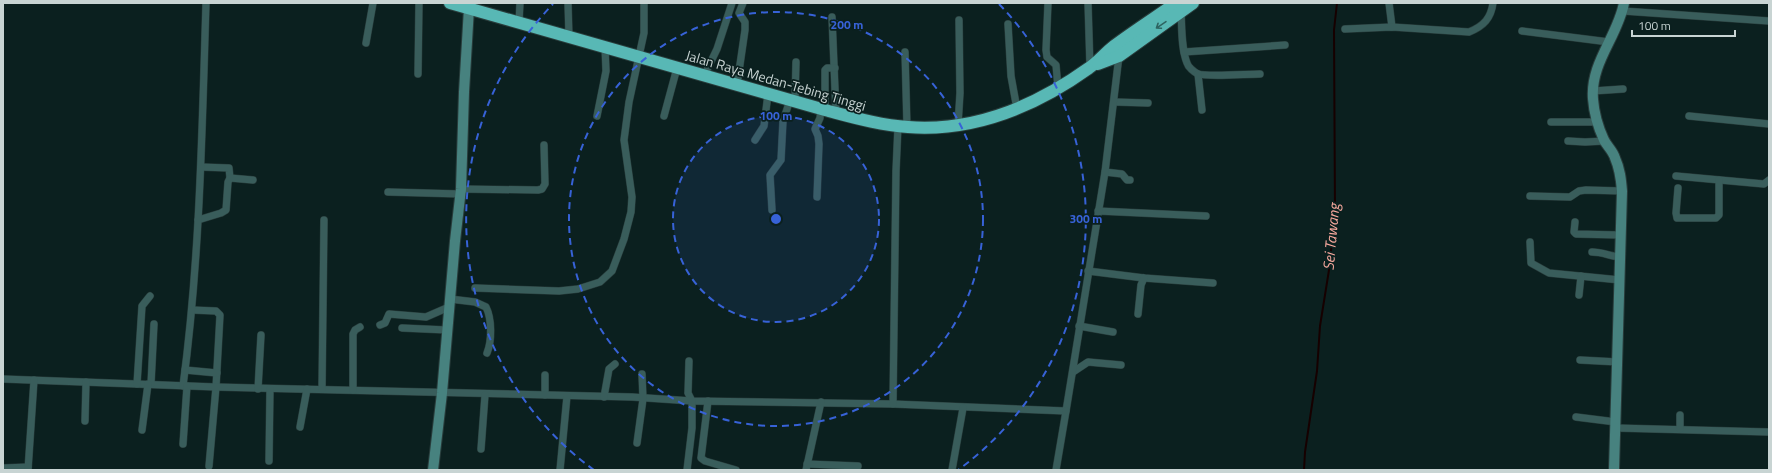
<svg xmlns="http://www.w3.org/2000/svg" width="1772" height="473" viewBox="0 0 1772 473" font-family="'Titillium Web',sans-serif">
  <rect width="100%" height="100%" fill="#0b201f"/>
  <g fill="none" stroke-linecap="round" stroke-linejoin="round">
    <path stroke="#160000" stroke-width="2" d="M1304,470L1305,452L1317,371L1320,326L1329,270L1335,213L1334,30L1337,3"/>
    <g stroke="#293d3c" stroke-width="8">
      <g id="street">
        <path d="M568,3L569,37"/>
        <path d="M1048,3L1046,50L1047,57L1056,65L1058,88"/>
        <path d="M1088,3L1090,67"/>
        <path d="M1389,3L1392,27"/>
        <path d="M1181,11C1182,28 1181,48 1187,63C1188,67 1194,72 1198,74C1208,77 1247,74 1260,74"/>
        <path d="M1623,11L1769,21"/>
        <path d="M832,17L836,113"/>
        <path d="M519,22L520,3"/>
        <path d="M1008,24L1011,76L1017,109"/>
        <path d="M1345,29L1392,27L1469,32C1484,26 1491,18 1493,3"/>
        <path d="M1522,31L1609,42"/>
        <path d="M366,43L373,3"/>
        <path d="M905,52L907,127"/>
        <path d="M1184,52L1285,45"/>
        <path d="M418,74L419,3"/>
        <path d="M1198,74L1202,110"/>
        <path d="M704,76L717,49L732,3"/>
        <path d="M737,85L745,30V22L739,13L743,3"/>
        <path d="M1593,91L1623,89"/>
        <path d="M795,101L796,62"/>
        <path d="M1115,102L1148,103"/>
        <path d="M825,110V70L827,68H835"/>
        <path d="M597,116L606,71L605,47"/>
        <path d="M664,116L677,68"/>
        <path d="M1689,116L1769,124"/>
        <path d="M1551,122H1596"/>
        <path d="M958,125L960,93L959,20"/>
        <path d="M755,140L764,126L768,94"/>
        <path d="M1568,141L1585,142L1605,141"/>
        <path d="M201,167L229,168L230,178"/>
        <path d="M1105,172L1122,174L1127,180H1130"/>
        <path d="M1676,176L1764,184L1769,180"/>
        <path d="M1678,188L1676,213L1677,218H1716L1719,215V180"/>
        <path d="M461,189L538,190L542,189L545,184L544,145"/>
        <path d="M388,192L461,194"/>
        <path d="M1530,196L1570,197L1579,191L1586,190L1622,191"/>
        <path d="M817,197L819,144L818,136L815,129L820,118L821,108"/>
        <path d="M772,210L770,175L781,160L783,121L790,100"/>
        <path d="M1098,211L1206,216"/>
        <path d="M198,220L221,213L226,210L228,182L230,178L253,180"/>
        <path d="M1575,222L1574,232L1576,234L1620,235"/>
        <path d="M1530,242L1531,263L1549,273L1620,280"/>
        <path d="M1592,252C1602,252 1610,256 1620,257"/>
        <path d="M1088,271L1144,278L1213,283"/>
        <path d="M475,288L559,291L578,289L600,282L612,271L624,239L631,212L632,197L624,140L629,102L644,33V3"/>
        <path d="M1579,295L1581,276"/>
        <path d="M450,299L475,302L486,307C492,319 492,341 487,353"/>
        <path d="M192,310L216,311L220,315L216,387L209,466"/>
        <path d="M1138,314L1141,285L1144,278"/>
        <path d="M380,325L385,323L389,314L426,317L449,307"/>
        <path d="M1079,326L1113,332"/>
        <path d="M402,328L447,330"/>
        <path d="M1580,360L1618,362"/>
        <path d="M185,370L217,373"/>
        <path d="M1073,372L1088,362L1121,365"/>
        <path d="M545,375V395"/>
        <path d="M3,379L216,387L632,397L692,401L893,404L1066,411L1105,172L1119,56"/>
        <path d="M137,384L142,306L150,296"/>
        <path d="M151,384L154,324"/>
        <path d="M183,386C200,259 202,131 206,3"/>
        <path d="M258,389L261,335"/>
        <path d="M322,389L324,220"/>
        <path d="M353,390V334L355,330L360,327"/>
        <path d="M604,397L609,369L615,364"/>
        <path d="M708,401L701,458L705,461L736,470"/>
        <path d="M893,404L896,171L898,126"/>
        <path d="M1576,417L1616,422"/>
        <path d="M85,421L86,382"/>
        <path d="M300,427L307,389"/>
        <path d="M1616,428L1769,432"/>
        <path d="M1680,429V415"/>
        <path d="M142,430L148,384"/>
        <path d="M637,443L643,399L642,374"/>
        <path d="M183,444L187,386"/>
        <path d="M481,449L485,395"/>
        <path d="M269,461L270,389"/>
        <path d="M807,464L858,466"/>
        <path d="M3,468L28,467"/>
        <path d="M28,470L34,380"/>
        <path d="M560,470L567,396"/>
        <path d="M687,470L692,428V401L688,393L689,361"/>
        <path d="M806,470L821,402"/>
        <path d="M952,470L963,408"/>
        <path d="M1056,470L1066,411"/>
      </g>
    </g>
    <g stroke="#293d3c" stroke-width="12">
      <g id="secondary">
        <path d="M433,470L442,393L455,241L461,189L464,92L469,8"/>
        <path d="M1614,470L1622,191C1621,179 1620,169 1615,158C1613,151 1607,146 1604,140C1598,127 1594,113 1593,99C1590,63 1618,36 1624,3"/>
      </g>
    </g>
    <g stroke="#293d3c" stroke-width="14">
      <g id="highway">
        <path d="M450,3L825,110C852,117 879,125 908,127C974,132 1036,106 1089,68C1098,62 1105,53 1114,46C1134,31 1156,17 1176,3"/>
        <path d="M1098,64L1119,56L1193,3"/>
      </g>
    </g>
    <use href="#street" stroke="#395d5b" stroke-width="7"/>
    <use href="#secondary" stroke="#47827f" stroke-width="10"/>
    <use href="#highway" stroke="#58b8b5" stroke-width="12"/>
  </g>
  <defs><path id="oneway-shaft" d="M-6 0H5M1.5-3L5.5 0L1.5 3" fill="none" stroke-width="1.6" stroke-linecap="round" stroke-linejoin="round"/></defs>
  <use stroke="#2e6462" href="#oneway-shaft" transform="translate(1161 25) rotate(146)"/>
  <circle cx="776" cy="219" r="103" fill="#3762d7" fill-opacity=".12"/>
  <g fill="none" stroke="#3762d7" stroke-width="2" stroke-dasharray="7 5">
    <circle cx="776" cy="219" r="103"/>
    <circle cx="776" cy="219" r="207"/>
    <path d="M594 470A310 310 0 0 1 553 4M999 4A310 310 0 0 1 958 470"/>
  </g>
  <g text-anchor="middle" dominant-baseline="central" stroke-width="3.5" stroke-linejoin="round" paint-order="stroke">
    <g font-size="14" fill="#c8d4d3" stroke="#0b201f">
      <text transform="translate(776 80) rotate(16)">Jalan Raya Medan-Tebing Tinggi</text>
    </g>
    <g font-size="15" font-style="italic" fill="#faaa9f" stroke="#0b201f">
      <text transform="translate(1331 237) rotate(-85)">Sei Tawang</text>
    </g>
  </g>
  <circle cx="776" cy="219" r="6" fill="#3762d7" stroke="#0b201f" stroke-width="2"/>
  <g font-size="12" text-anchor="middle" font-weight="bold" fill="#3762d7" stroke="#0b201f" stroke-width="3.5" stroke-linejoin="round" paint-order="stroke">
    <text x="847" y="29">200 m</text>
    <text x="776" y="120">100 m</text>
    <text x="1086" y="223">300 m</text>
  </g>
  <rect width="1772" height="473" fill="none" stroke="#c8d4d3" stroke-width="8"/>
  <path d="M1632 30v6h103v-6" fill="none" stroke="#c8d4d3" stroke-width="2"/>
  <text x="1638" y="30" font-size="12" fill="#c8d4d3" stroke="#0b201f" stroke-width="3" paint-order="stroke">100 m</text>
</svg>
